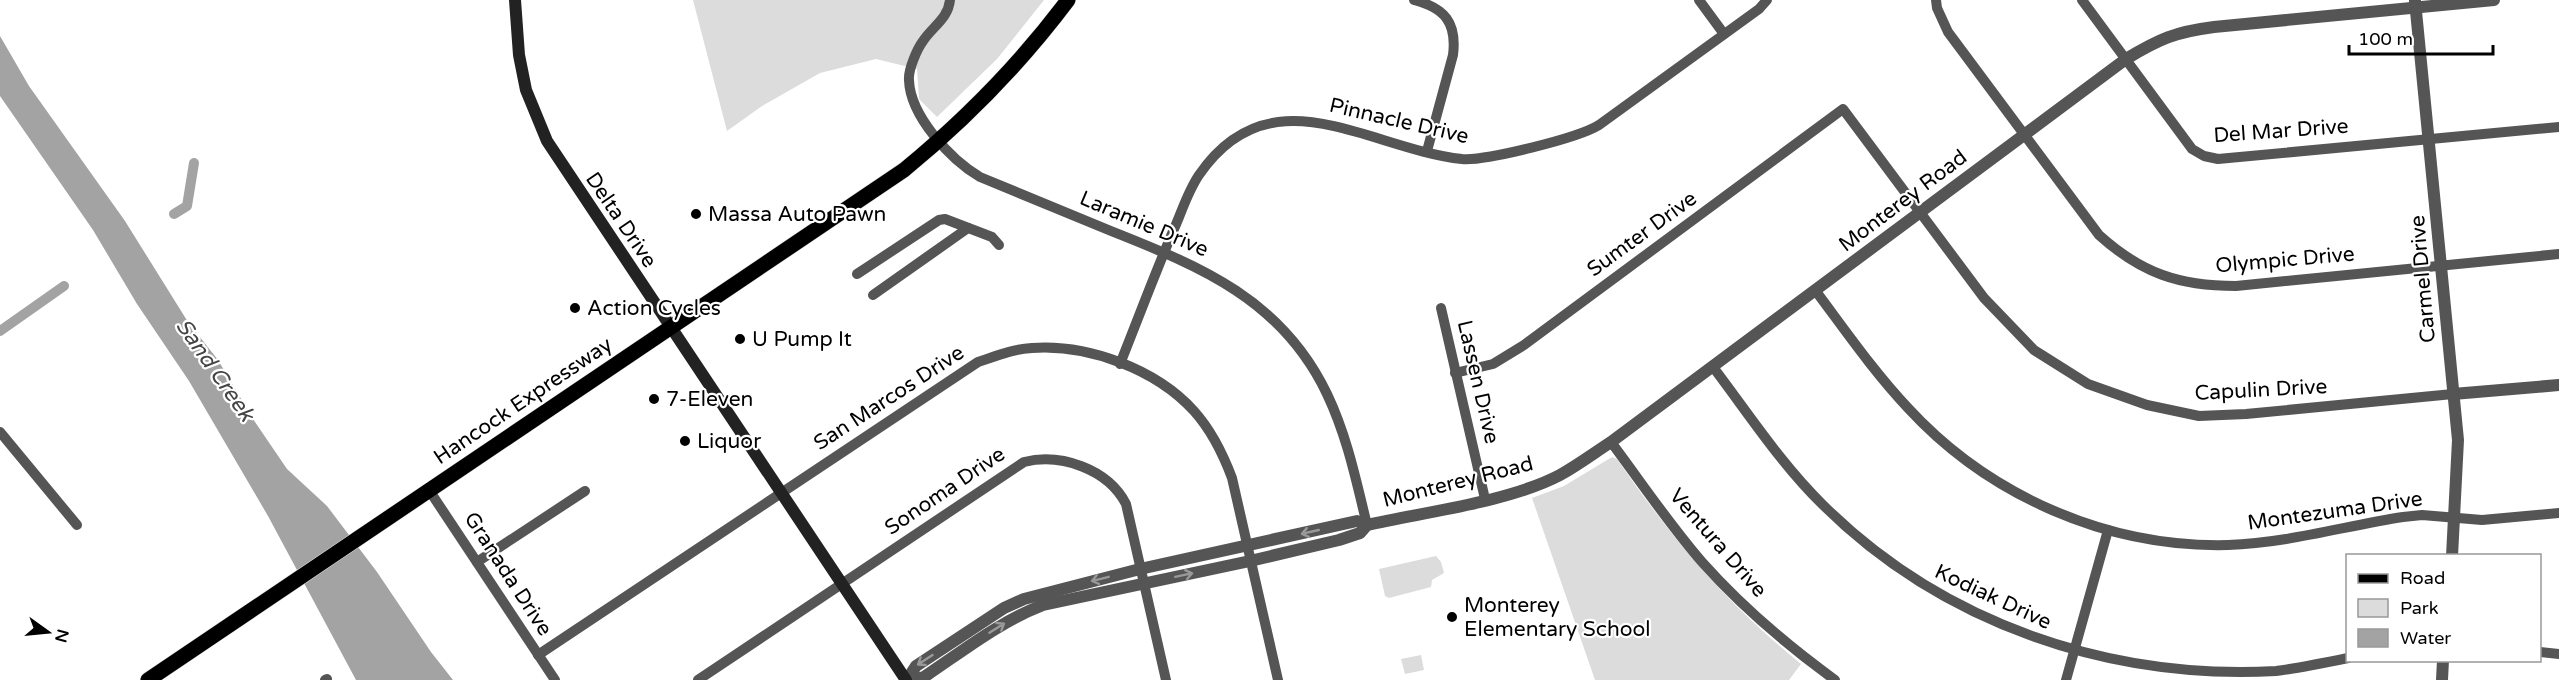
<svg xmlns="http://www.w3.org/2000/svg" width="2559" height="680" viewBox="0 0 2559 680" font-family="'Varela Round',sans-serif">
  <rect width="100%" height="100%" fill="#fff"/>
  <g fill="#dcdcdc">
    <path d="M693,0H1044L997,59L937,117L919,99L917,69L876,59L820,73L762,106L727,131Z"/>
    <path d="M1612,457L1617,459C1673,540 1724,601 1801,664L1789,680H1595L1532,498L1564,486Z"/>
    <path d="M1436,556L1441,562L1444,573L1432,580L1431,587L1389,598L1385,596L1379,569Z"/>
    <path d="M1421,655L1424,670L1405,674L1401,659Z"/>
  </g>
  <path fill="#a3a3a3" d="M0,36L29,86L125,221L188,322L218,360L253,419L287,469L327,506L377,572L431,652L453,680H356L268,516L189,381L137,304L93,230L0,96Z"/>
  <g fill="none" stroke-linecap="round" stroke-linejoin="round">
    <g stroke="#a3a3a3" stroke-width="10">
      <path d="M174,214L187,206L194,163"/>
      <path d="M0,331L64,286"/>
    </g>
    <g stroke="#dbdbdb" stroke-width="16">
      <path id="primary" d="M148,680L904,170C966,119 1020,64 1068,0"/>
    </g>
    <g stroke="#555" stroke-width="10">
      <path d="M950,0C948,19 933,26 923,41C917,49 908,70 909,80C910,116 951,160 980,177C1024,195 1068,213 1111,231C1202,267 1282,300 1327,394C1347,436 1356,480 1367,525"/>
      <path d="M1414,0C1445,8 1457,23 1453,55L1427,151"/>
      <path d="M1699,0L1724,34"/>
      <path d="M1936,0L1937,8L1948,32L2099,235C2141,273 2179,286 2236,286L2559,254"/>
      <path d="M2082,0L2192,149L2204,156L2218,159L2559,127"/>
      <path d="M857,274L939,220L945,219L992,237L999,245"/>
      <path d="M1815,290C1845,330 1874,372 1908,408C1989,496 2108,548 2228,545C2288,543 2345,526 2403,517L2422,515L2482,520L2559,513"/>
      <path d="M873,295L968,228"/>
      <path d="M1441,308L1485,499"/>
      <path d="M1120,364C1138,319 1155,273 1174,229C1182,211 1188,191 1199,175C1271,70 1369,149 1462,159C1486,161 1578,138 1599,125L1759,9L1767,0"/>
      <path d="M1713,367C1748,413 1781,464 1823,505C1942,623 2108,680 2276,671C2300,668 2324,663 2348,658"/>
      <path d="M1455,373L1493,364L1524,345L1843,109L1984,298L2034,350L2088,384L2147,405L2199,416L2246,414L2453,394"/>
      <path d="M0,432L77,525"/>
      <path d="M1611,442C1641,482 1669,524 1702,562C1742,607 1787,645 1835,680"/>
      <path d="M429,490L555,680"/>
      <path d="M477,562L585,491"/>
      <path d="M2540,652L2559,654"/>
      <path d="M538,655L978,362C996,356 1013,349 1032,348C1088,344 1156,369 1194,411C1212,431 1223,454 1232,478L1278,680"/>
      <path d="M325,680L327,679"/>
      <path d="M698,680L1024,462C1061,453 1108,469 1126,504L1166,680"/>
      <path d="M2066,680L2108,530"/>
    </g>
    <g stroke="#555" stroke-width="12">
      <path d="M2415,1L2458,440L2452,556"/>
      <path d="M2453,394L2559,385"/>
      <path d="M907,680L916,666L1004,608L1024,599L1140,569L1357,521L1367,525C1424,512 1509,502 1560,475C1578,465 1594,453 1611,442L2126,59C2159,39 2175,32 2214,27L2494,0"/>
      <path d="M912,680L924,677C963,651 999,622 1043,605L1250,561L1339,540L1360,533L1367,525"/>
      <path d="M2442,680L2443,660"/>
    </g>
    <path stroke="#222" stroke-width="12" d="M515,0L519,55L526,90L547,141L906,680"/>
    <use href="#primary" stroke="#000" stroke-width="15"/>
  </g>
  <defs><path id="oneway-shaft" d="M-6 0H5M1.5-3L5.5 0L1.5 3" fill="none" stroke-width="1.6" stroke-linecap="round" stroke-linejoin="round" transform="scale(1.5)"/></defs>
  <g stroke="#999">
    <use href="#oneway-shaft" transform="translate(1310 532) rotate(167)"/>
    <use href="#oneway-shaft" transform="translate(1184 575) rotate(-12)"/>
    <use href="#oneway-shaft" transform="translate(1100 579) rotate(166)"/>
    <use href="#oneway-shaft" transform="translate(997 628) rotate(-32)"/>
    <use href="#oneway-shaft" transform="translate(925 660) rotate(147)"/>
  </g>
  <g fill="#000" stroke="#fff" stroke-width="2">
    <circle cx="696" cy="214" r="6"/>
    <circle cx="575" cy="308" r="6"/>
    <circle cx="740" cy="339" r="6"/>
    <circle cx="654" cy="399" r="6"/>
    <circle cx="685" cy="441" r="6"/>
    <circle cx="1452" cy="617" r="6"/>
  </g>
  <g text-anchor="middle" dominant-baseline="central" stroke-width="4.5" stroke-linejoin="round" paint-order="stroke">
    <g font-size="21" fill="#000" stroke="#fff">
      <text transform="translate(1399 121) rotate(13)">Pinnacle Drive</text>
      <text transform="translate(2281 131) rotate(-4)">Del Mar Drive</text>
      <text transform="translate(1903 201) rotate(-37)">Monterey Road</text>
      <text transform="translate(621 220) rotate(56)">Delta Drive</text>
      <text transform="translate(1144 224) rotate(23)">Laramie Drive</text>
      <text transform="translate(1642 234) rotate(-36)">Sumter Drive</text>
      <text transform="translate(2285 260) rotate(-5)">Olympic Drive</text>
      <text transform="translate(2423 279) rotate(-95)">Carmel Drive</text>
      <text transform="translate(1478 382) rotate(77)">Lassen Drive</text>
      <text transform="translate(2261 390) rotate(-3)">Capulin Drive</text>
      <text transform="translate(889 398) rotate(-33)">San Marcos Drive</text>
      <text transform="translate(523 401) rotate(-34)">Hancock Expressway</text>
      <text transform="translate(1458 482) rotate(-14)">Monterey Road</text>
      <text transform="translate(945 491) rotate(-34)">Sonoma Drive</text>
      <text transform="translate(2335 511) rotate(-8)">Montezuma Drive</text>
      <text transform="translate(1718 543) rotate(49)">Ventura Drive</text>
      <text transform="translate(508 574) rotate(57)">Granada Drive</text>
      <text transform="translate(1993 597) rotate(25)">Kodiak Drive</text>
    </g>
    <g font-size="21" fill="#000" stroke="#fff" text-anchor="start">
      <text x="708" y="214">Massa Auto Pawn</text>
      <text x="587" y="308">Action Cycles</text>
      <text x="752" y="339">U Pump It</text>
      <text x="666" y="399">7-Eleven</text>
      <text x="697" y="441">Liquor</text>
      <text x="1464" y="605">Monterey<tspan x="1464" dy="24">Elementary School</tspan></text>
    </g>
    <g font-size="22" font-style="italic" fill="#444" stroke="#fff">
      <text transform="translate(215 370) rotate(55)">Sand Creek</text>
    </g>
  </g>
  <rect x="2346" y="554" width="195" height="108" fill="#ffffff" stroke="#999999" stroke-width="1.5"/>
  <rect x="2358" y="574" width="30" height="9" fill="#000000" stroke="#999999" stroke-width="1.5"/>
  <text x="2400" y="584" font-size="18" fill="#000000">Road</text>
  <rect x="2358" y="599" width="30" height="18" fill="#dcdcdc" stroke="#999999" stroke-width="1.5"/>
  <text x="2400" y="614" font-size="18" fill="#000000">Park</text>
  <rect x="2358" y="629" width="30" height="18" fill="#a3a3a3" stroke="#999999" stroke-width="1.5"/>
  <text x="2400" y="644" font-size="18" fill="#000000">Water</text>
  <g transform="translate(48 632) rotate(105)" stroke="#ffffff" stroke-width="4.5" paint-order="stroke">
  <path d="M0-4.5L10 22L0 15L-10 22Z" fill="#000000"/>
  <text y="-9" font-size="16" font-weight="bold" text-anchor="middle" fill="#000000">N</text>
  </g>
  <path d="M2349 45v9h144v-9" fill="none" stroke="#000000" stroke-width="3"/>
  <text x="2358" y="45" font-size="18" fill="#000000" stroke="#ffffff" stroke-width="4.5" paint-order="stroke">100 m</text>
</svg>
